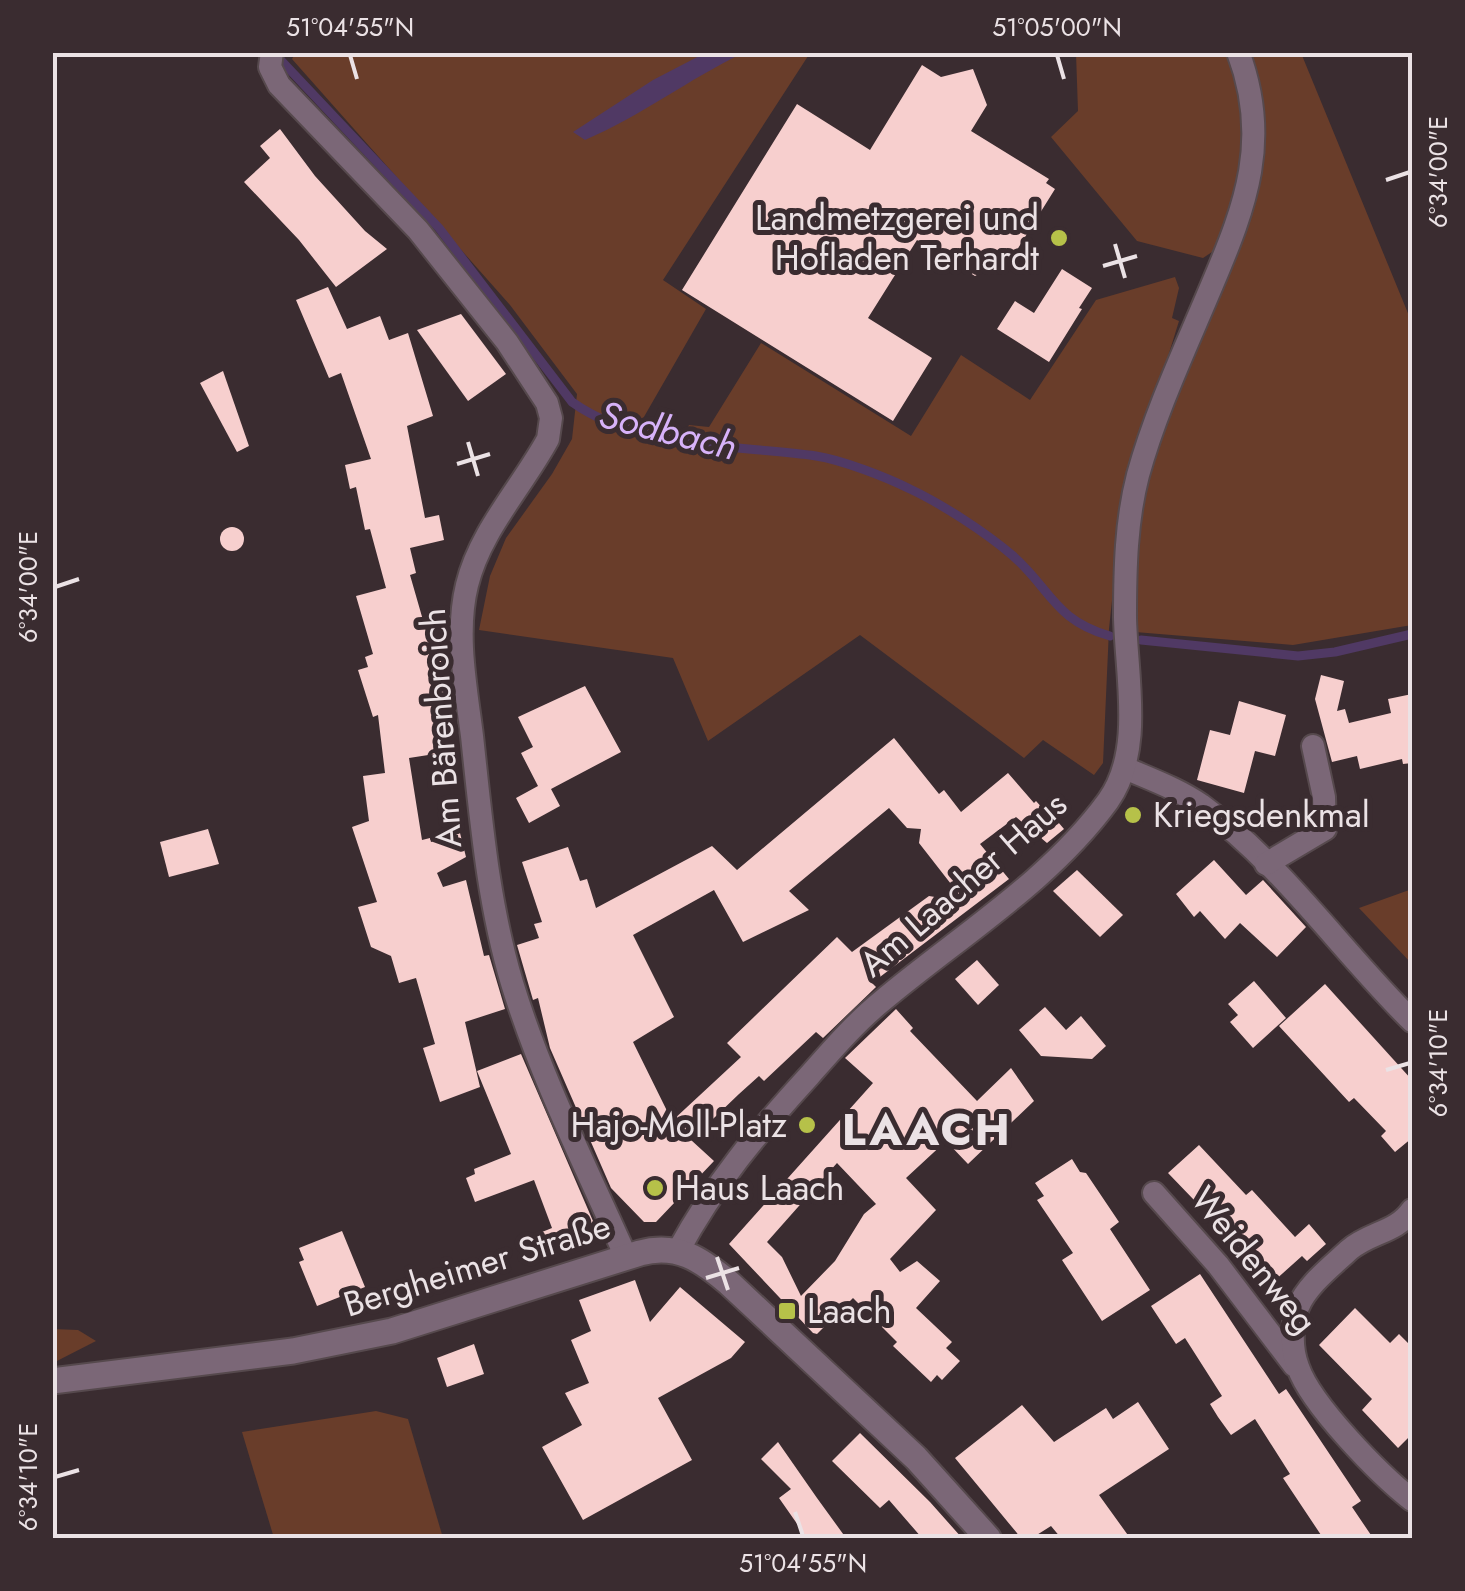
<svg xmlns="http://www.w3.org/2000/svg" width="1465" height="1591" viewBox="0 0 1465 1591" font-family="Jost,sans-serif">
  <rect width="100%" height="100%" fill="#3a2c30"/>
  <g fill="#693d2a">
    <path d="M296,52L810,53L663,280L706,309L641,422L684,435L689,425L709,427L761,343L911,436L961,355L1030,400L1096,300L1175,277L1179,288L1172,318L1179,321L1122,505L1109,629L1103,763L1094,775L1043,740L1024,758L860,635L708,741L673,658L479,630L490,576L506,538L552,474L572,439L577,394L510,305L292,59Z"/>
    <path d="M1076,53H1229L1246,119L1237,192L1221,246L1203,258L1137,241L1051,137L1078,111Z"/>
    <path d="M1244,53H1301L1412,323V625L1293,645L1135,632L1138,521L1159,438L1240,240Z"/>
    <path d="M1412,889V964L1359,908Z"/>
    <path d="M52,1329L78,1330L96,1341L53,1363Z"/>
    <path d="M376,1411L408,1419L443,1538H274L242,1432Z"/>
  </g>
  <path fill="#503964" d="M705,53H743C689,79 641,116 585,140L573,132L653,80Z"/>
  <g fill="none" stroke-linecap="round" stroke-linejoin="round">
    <g stroke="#503964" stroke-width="9">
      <path d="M275,54L439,228L572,402C639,450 739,445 816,456C842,460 886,477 910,489C942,504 985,532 1012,555C1051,589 1054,620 1110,636"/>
      <path d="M1141,640L1298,656L1335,652L1412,634"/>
    </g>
  </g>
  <g fill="#f7cfce" fill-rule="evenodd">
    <path d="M922,65L941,77L973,69L987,105L971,131L1049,179L1046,183L1055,189L1015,253L975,276L917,240L868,318L932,358L893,421L682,290L797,104L870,150Z"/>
    <path d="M280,129L315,176L365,231L387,249L336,287L299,240L244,182L270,158L260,146Z"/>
    <path d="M1062,269L1092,288L1079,308L1082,309L1049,362L997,329L1015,301L1034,313Z"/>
    <path d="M328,287L347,329L380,316L389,340L408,333L433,416L407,426L425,518L439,515L444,540L410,548L416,573L410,575L431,648L440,645L454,751L409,758L422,840L430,838L431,842L460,833L466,857L437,873L443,887L466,880L484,956L489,955L505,1009L465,1022L480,1087L440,1102L423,1048L435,1044L416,978L399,983L391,956L371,947L358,907L377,902L352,827L369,821L363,776L385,773L378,715L373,717L358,670L368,667L365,657L373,654L356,596L386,588L370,529L365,530L356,487L350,489L345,465L371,459L341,373L329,378L296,300Z"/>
    <path d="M461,314L506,374L468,401L417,330Z"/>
    <path d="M223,371L249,446L237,452L200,383Z"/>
    <circle cx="232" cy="539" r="12"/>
    <path d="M1321,675L1344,681L1337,711L1345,709L1349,723L1391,713L1388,699L1412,694V763L1403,764L1402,759L1360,769L1357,756L1332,762L1315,699Z"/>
    <path d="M585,686L621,752L551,789L560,806L529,823L516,798L538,786L521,753L533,747L518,717Z"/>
    <path d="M1239,701L1286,715L1275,756L1255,751L1244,793L1197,780L1210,730L1230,735Z"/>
    <path d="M894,738L939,794L944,790L961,812L1008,773L1034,803L1036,801L1045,811L1047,809L1064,829L1047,843L1016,817L980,844L1009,879L872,983L876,987L823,1038L816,1032L764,1081L759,1076L739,1094L691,1140L714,1161L656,1222H644L611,1188L550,1048L538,998L533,1000L517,945L539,938L534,924L542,922L522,862L568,847L580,881L587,879L596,908L712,846L737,870ZM889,808L907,828L921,829L919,843L965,902L929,896L852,952L837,937L727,1043L741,1057L672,1121L633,1042L674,1017L633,935L714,890L743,942L809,910L789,891Z"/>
    <path d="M208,829L219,864L169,877L160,842Z"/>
    <path d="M1214,860L1246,895L1263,880L1306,927L1277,957L1240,923L1225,939L1200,911L1194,917L1176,894Z"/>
    <path d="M1077,870L1123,915L1100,937L1053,891Z"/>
    <path d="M977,960L999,985L978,1005L955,979Z"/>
    <path d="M1254,981L1286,1018L1253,1048L1230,1022L1238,1015L1228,1004Z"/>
    <path d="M1325,984L1412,1080V1138L1395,1152L1381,1136L1386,1131L1354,1098L1349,1102L1279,1026Z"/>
    <path d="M1045,1007L1066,1030L1081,1016L1106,1046L1092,1059L1041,1056L1019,1030Z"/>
    <path d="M896,1009L913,1028L910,1031L977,1101L1011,1068L1034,1101L968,1164L946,1141L906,1178L936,1210L890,1259L900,1272L917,1261L940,1281L916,1308L952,1342L946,1348L960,1361L942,1380L937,1375L931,1382L893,1346L897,1342L853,1298L817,1334L813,1333L729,1244L873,1083L845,1058ZM837,1163L876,1204L864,1214L835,1261L801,1296L782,1257L767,1242Z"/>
    <path d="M521,1054L599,1235L547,1256L537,1234L552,1228L534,1180L475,1202L466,1178L475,1174L474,1169L511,1154L477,1071Z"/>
    <path d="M1199,1145L1246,1195L1252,1190L1295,1237L1309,1224L1326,1244L1307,1261L1302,1256L1273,1282L1168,1173Z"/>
    <path d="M1072,1159L1080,1172L1086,1173L1119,1222L1110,1229L1150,1290L1102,1321L1062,1260L1073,1253L1037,1200L1044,1196L1035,1183Z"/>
    <path d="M342,1231L365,1287L317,1306L299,1262L304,1260L299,1248Z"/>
    <path d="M1200,1274L1279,1394L1286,1389L1361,1501L1352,1507L1373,1538H1323L1283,1478L1290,1474L1255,1419L1231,1435L1218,1417L1210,1404L1222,1396L1185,1338L1176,1344L1151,1306Z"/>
    <path d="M635,1280L650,1322L680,1287L745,1342L731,1358L658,1398L692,1460L583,1520L542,1447L582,1425L565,1393L589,1383L571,1340L591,1331L579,1300Z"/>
    <path d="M1355,1308L1390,1343L1399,1334L1412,1347V1434L1398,1448L1362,1410L1372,1399L1319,1345Z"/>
    <path d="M474,1344L484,1374L447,1387L437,1358Z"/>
    <path d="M1138,1402L1169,1449L1099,1495L1130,1538H1061L1051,1526L1032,1538H1021L955,1458L1022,1405L1054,1442L1106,1408L1113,1419Z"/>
    <path d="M860,1433L930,1502L962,1538H922L889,1500L880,1508L832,1461Z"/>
    <path d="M778,1442L817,1498L846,1538H807L779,1498L791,1489L761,1459Z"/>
  </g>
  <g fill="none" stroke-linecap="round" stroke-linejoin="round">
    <g stroke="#56494d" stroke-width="26">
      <g id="minor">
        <path d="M272,52L270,67L279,85L418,230L507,342L547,403L551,418L548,439C522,487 480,531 467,585C455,633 466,688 472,736C481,819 488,903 512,983C541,1078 586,1167 626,1257"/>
        <path d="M1125,768C1150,779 1178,789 1201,805C1283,865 1341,951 1412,1021"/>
        <path d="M1266,864L1325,829L1324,797L1313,746"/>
        <path d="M1154,1193L1218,1265L1294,1365"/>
        <path d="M1412,1210C1396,1233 1370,1232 1349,1250C1332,1266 1307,1285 1298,1307C1291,1325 1291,1349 1298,1367C1311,1405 1380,1475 1412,1500"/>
        <path d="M678,1251C715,1183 757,1133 809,1076C832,1050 855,1023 882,1001C958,937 1049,882 1108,801C1144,751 1126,675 1125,617C1125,569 1126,521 1138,475C1156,410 1186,347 1212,285C1246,205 1271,139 1238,52"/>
      </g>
    </g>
    <g stroke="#56494d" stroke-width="29">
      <path id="tertiary" d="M52,1381L293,1351L392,1331L640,1253C677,1243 701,1259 729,1283L916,1458L988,1538"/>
    </g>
    <use href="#minor" stroke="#7b6777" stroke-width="22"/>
    <use href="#tertiary" stroke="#7b6777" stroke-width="25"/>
  </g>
  <path fill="none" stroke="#ebe2e5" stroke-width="4" d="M350,55L357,79M1057,55L1064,79M1386,180L1410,172M1115,244L1125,278M1103,266L1137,256M468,442L478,476M457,464L490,454M55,587L79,579M1386,1070L1410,1063M717,1257L728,1290M706,1278L739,1268M55,1477L79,1470M795,1512L803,1536"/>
  <g fill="#b6c149" stroke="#3a2c30" stroke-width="4">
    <circle cx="1059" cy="238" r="10"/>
    <circle cx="1133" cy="815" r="10"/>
    <circle cx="807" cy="1125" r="10"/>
    <circle cx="655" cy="1188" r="10"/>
    <rect x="777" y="1301" width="20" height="20" rx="5"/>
  </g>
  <g text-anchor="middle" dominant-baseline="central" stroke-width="10" stroke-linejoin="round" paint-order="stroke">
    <g font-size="35" fill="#ebe2e5" stroke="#3a2c30" text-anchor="start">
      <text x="1039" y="218" text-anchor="end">Landmetzgerei und<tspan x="1039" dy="40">Hofladen Terhardt</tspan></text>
      <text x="1153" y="815">Kriegsdenkmal</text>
      <text x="787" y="1125" text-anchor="end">Hajo-Moll-Platz</text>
      <text x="675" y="1188">Haus Laach</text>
      <text x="807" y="1311">Laach</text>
    </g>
    <g font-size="35" fill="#ebe2e5" stroke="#3a2c30">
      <text transform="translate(441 728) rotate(-94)">Am Bärenbroich</text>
      <text transform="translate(963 884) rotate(-41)">Am Laacher Haus</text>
      <text transform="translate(1254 1260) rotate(51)">Weidenweg</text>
      <text transform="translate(477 1265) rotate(-17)">Bergheimer Straße</text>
    </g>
    <g font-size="38" font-style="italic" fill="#d7b2f9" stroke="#3a2c30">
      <text transform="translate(668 430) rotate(14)">Sodbach</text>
    </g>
    <g font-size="45" font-weight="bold" letter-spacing="2.5" fill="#ebe2e5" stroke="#3a2c30">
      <text x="927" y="1129">LAACH</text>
    </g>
  </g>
  <rect width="1465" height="1591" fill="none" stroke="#3a2c30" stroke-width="110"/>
  <rect x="55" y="55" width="1355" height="1481" fill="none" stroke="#ebe2e5" stroke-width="4"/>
  <g font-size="25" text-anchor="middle" fill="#ebe2e5">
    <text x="350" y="36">51°04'55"N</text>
    <text x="1057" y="36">51°05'00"N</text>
    <text transform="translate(1438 172) rotate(-90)" y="9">6°34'00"E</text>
    <text transform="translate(28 587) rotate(-90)" y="9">6°34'00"E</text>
    <text transform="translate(1438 1063) rotate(-90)" y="9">6°34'10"E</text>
    <text transform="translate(28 1477) rotate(-90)" y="9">6°34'10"E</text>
    <text x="803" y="1572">51°04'55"N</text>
  </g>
</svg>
